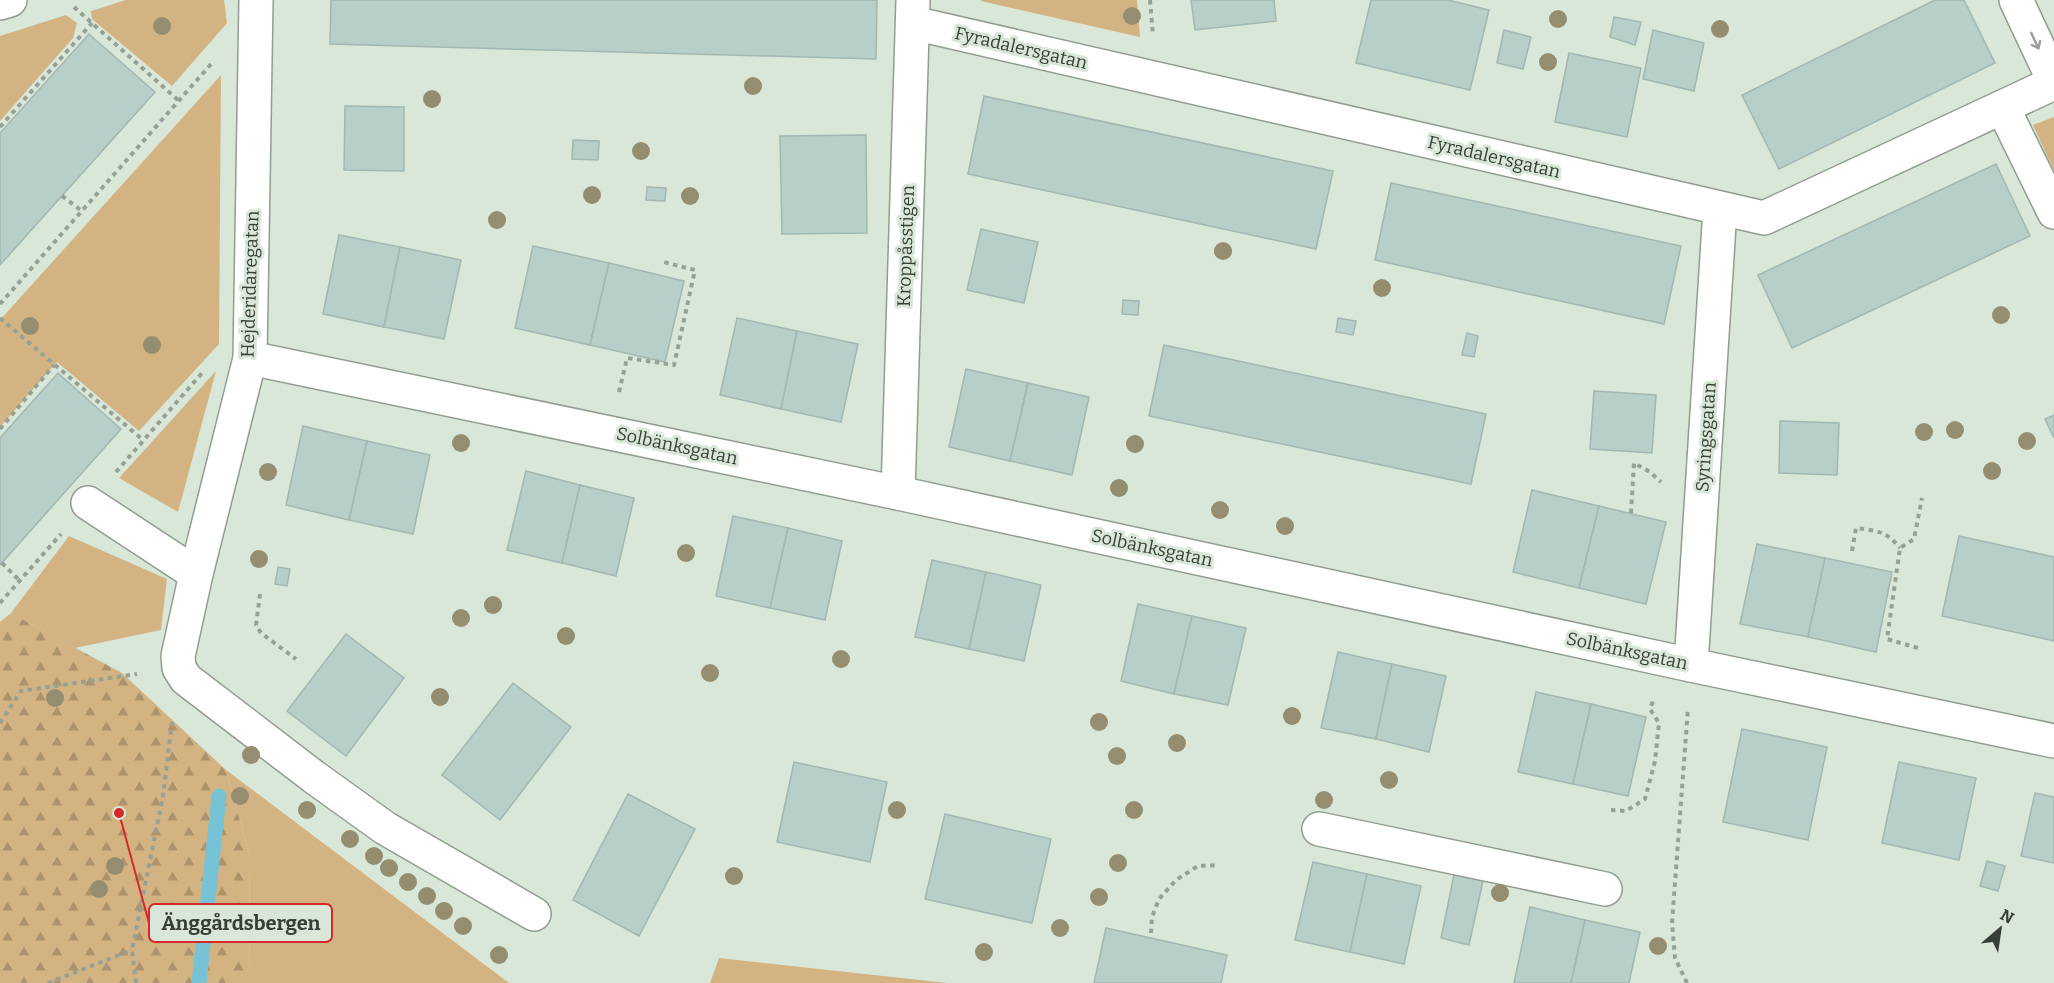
<svg xmlns="http://www.w3.org/2000/svg" width="2054" height="983" viewBox="0 0 2054 983" font-family="Bitter,serif">
  <defs>
    <pattern id="forest-firs" width="22" height="20" patternUnits="userSpaceOnUse" patternTransform="scale(1.5)"><rect width="22" height="20" fill="#d4b383"/><path d="M5 1l3.5 6h-7zM16 11l3.5 6h-7z" fill="#ad936c"/></pattern>
  </defs>
  <rect width="100%" height="100%" fill="#d9e7d9"/>
  <g fill="#d4b383">
    <path d="M126,0H224L227,23L172,86L92,19L91,11Z"/>
    <path d="M981,0H1137L1140,37L981,1Z"/>
    <path d="M66,15L77,23L73,38L0,121V36Z"/>
    <path d="M221,75L219,344L139,431L57,362L0,427V320Z"/>
    <path d="M2054,117V171L2033,125Z"/>
    <path d="M216,371L178,512L119,478Z"/>
    <path d="M69,536L167,579L161,630L75,648L11,613Z"/>
    <path d="M226,770L509,983H249L250,857Z"/>
    <path d="M719,958L947,983H710Z"/>
  </g>
  <path fill="url(#forest-firs)" d="M11,613L122,673L226,770L250,857L249,983H0V622Z"/>
  <g fill="none" stroke-linecap="round" stroke-linejoin="round">
    <path stroke="#77c3d5" stroke-width="15" d="M199,983L219,796"/>
  </g>
  <g fill="#b8cec9" stroke="#a2b7b2" stroke-width="1.5">
    <path d="M331,0H877L876,59L330,44Z"/>
    <path d="M1191,0H1274L1276,21L1195,30Z"/>
    <path d="M1371,0H1448L1489,10L1470,90L1356,63Z"/>
    <path d="M1935,0H1964L1995,63L1779,169L1742,95Z"/>
    <path d="M1614,17L1641,22L1635,45L1610,37Z"/>
    <path d="M1504,30L1531,37L1523,69L1497,63Z"/>
    <path d="M1653,30L1704,43L1694,91L1643,79Z"/>
    <path d="M89,34L155,92L0,265V133Z"/>
    <path d="M1569,53L1641,68L1627,137L1555,122Z"/>
    <path d="M984,96L1333,171L1316,249L968,174Z"/>
    <path d="M345,106L404,107V171L344,170Z"/>
    <path d="M866,135L867,233L782,234L780,136Z"/>
    <path d="M573,140L599,141L598,160L572,159Z"/>
    <path d="M1996,164L2030,236L1792,348L1758,275Z"/>
    <path d="M1391,183L1681,246L1664,324L1375,260Z"/>
    <path d="M647,187L666,188L665,201L646,200Z"/>
    <path d="M981,229L1038,242L1024,303L967,290Z"/>
    <path d="M339,235L400,247L384,327L323,314Z"/>
    <path d="M533,246L609,263L590,345L515,328Z"/>
    <path d="M400,247L461,260L444,339L384,327Z"/>
    <path d="M609,263L684,281L665,362L590,345Z"/>
    <path d="M1123,300L1139,301L1138,315L1122,314Z"/>
    <path d="M737,318L797,331L781,409L720,395Z"/>
    <path d="M1338,318L1356,321L1353,335L1336,332Z"/>
    <path d="M797,331L858,344L841,422L781,409Z"/>
    <path d="M1467,333L1478,336L1474,357L1462,355Z"/>
    <path d="M1164,345L1486,414L1471,484L1149,416Z"/>
    <path d="M966,369L1028,383L1010,461L949,447Z"/>
    <path d="M58,373L121,429L0,565V438Z"/>
    <path d="M1028,383L1089,397L1072,475L1010,461Z"/>
    <path d="M1594,391L1656,395L1652,453L1590,449Z"/>
    <path d="M2054,415V438L2045,419Z"/>
    <path d="M1780,421L1839,423L1837,475L1779,473Z"/>
    <path d="M303,426L367,441L349,520L286,505Z"/>
    <path d="M367,441L430,455L413,534L349,520Z"/>
    <path d="M526,471L580,485L562,563L507,550Z"/>
    <path d="M580,485L634,498L616,576L562,563Z"/>
    <path d="M1532,490L1599,506L1579,588L1513,572Z"/>
    <path d="M1599,506L1666,522L1646,604L1579,588Z"/>
    <path d="M733,516L788,528L770,608L716,596Z"/>
    <path d="M788,528L842,541L825,620L770,608Z"/>
    <path d="M1959,536L2054,557V641L1942,616Z"/>
    <path d="M1757,544L1825,558L1808,637L1740,624Z"/>
    <path d="M1825,558L1892,572L1876,652L1808,637Z"/>
    <path d="M932,560L986,572L969,649L915,637Z"/>
    <path d="M278,567L290,569L287,586L275,584Z"/>
    <path d="M986,572L1041,585L1024,661L969,649Z"/>
    <path d="M1138,604L1192,616L1174,694L1121,681Z"/>
    <path d="M1192,616L1246,628L1228,705L1174,694Z"/>
    <path d="M346,634L404,678L346,756L287,711Z"/>
    <path d="M1338,652L1392,664L1376,739L1321,728Z"/>
    <path d="M1392,664L1446,676L1429,752L1376,739Z"/>
    <path d="M513,683L571,727L500,820L442,775Z"/>
    <path d="M1536,692L1591,704L1573,784L1518,772Z"/>
    <path d="M1591,704L1646,717L1628,796L1573,784Z"/>
    <path d="M1742,729L1827,747L1808,840L1723,822Z"/>
    <path d="M794,762L887,782L870,862L777,842Z"/>
    <path d="M1899,762L1976,778L1959,860L1882,843Z"/>
    <path d="M2035,793L2054,797V863L2021,856Z"/>
    <path d="M628,794L695,829L639,936L573,900Z"/>
    <path d="M945,814L1051,839L1032,923L925,899Z"/>
    <path d="M1987,861L2005,866L1998,891L1980,886Z"/>
    <path d="M1313,862L1367,874L1350,952L1295,940Z"/>
    <path d="M1455,870L1484,876L1469,945L1441,938Z"/>
    <path d="M1367,874L1421,886L1404,964L1350,952Z"/>
    <path d="M1530,907L1585,920L1571,983H1514Z"/>
    <path d="M1585,920L1640,932L1629,983H1571Z"/>
    <path d="M1106,928L1227,955L1221,983H1094Z"/>
  </g>
  <g fill="none" stroke-linecap="round" stroke-linejoin="round">
    <g stroke="#909d90" stroke-width="36">
      <g id="minor">
        <path d="M256,0L250,358L196,574L178,656L179,668L186,679L314,777L385,828L534,914"/>
        <path d="M2016,0L2054,81"/>
        <path d="M0,3L10,0"/>
        <path d="M913,23L1764,218L2054,83"/>
        <path d="M2003,108L2054,212"/>
        <path d="M250,358L898,493L1691,665L2054,741"/>
        <path d="M898,493L913,0"/>
        <path d="M88,503L196,574"/>
        <path d="M1691,665L1720,209"/>
        <path d="M1319,829L1605,889"/>
      </g>
    </g>
    <g stroke="#96a196" stroke-width="4" stroke-dasharray="4.5 4.5" stroke-linecap="butt">
      <path d="M1150,0L1153,35"/>
      <path d="M74,7L179,101"/>
      <path d="M0,127L92,23"/>
      <path d="M62,196L82,211"/>
      <path d="M0,304L212,63"/>
      <path d="M0,318L143,440"/>
      <path d="M619,392L627,358L674,365L695,270L660,261"/>
      <path d="M0,429L54,365"/>
      <path d="M116,472L202,373"/>
      <path d="M1631,513L1634,463L1650,472L1661,482"/>
      <path d="M1852,551L1856,528C1878,531 1886,531 1900,548"/>
      <path d="M2,563L20,581"/>
      <path d="M260,594L256,625L261,633L296,659"/>
      <path d="M0,603L61,534"/>
      <path d="M1918,648L1887,639L1900,548L1914,539L1922,498"/>
      <path d="M0,723L21,691L137,674"/>
      <path d="M1611,810L1626,811L1645,799L1655,761L1659,723L1650,709L1653,701"/>
      <path d="M1151,933L1152,917L1159,899L1176,880L1198,866L1219,865"/>
      <path d="M48,983L132,950"/>
      <path d="M136,983L132,950L163,796L172,722"/>
      <path d="M1687,983L1675,958L1672,923L1688,708"/>
    </g>
    <use href="#minor" stroke="#fff" stroke-width="33"/>
  </g>
  <g fill="#958d70">
    <circle cx="1132" cy="16" r="9"/>
    <circle cx="1558" cy="19" r="9"/>
    <circle cx="162" cy="26" r="9"/>
    <circle cx="1720" cy="29" r="9"/>
    <circle cx="1548" cy="62" r="9"/>
    <circle cx="753" cy="86" r="9"/>
    <circle cx="432" cy="99" r="9"/>
    <circle cx="641" cy="151" r="9"/>
    <circle cx="592" cy="195" r="9"/>
    <circle cx="690" cy="196" r="9"/>
    <circle cx="497" cy="220" r="9"/>
    <circle cx="1223" cy="251" r="9"/>
    <circle cx="1382" cy="288" r="9"/>
    <circle cx="2001" cy="315" r="9"/>
    <circle cx="30" cy="326" r="9"/>
    <circle cx="152" cy="345" r="9"/>
    <circle cx="1955" cy="430" r="9"/>
    <circle cx="1924" cy="432" r="9"/>
    <circle cx="2027" cy="441" r="9"/>
    <circle cx="461" cy="443" r="9"/>
    <circle cx="1135" cy="444" r="9"/>
    <circle cx="1992" cy="471" r="9"/>
    <circle cx="268" cy="472" r="9"/>
    <circle cx="1119" cy="488" r="9"/>
    <circle cx="1220" cy="510" r="9"/>
    <circle cx="1285" cy="526" r="9"/>
    <circle cx="686" cy="553" r="9"/>
    <circle cx="259" cy="559" r="9"/>
    <circle cx="493" cy="605" r="9"/>
    <circle cx="461" cy="618" r="9"/>
    <circle cx="566" cy="636" r="9"/>
    <circle cx="841" cy="659" r="9"/>
    <circle cx="710" cy="673" r="9"/>
    <circle cx="440" cy="697" r="9"/>
    <circle cx="55" cy="698" r="9"/>
    <circle cx="1292" cy="716" r="9"/>
    <circle cx="1099" cy="722" r="9"/>
    <circle cx="1177" cy="743" r="9"/>
    <circle cx="251" cy="755" r="9"/>
    <circle cx="1117" cy="756" r="9"/>
    <circle cx="1389" cy="780" r="9"/>
    <circle cx="240" cy="796" r="9"/>
    <circle cx="1324" cy="800" r="9"/>
    <circle cx="307" cy="810" r="9"/>
    <circle cx="897" cy="810" r="9"/>
    <circle cx="1134" cy="810" r="9"/>
    <circle cx="350" cy="839" r="9"/>
    <circle cx="374" cy="856" r="9"/>
    <circle cx="1118" cy="863" r="9"/>
    <circle cx="115" cy="866" r="9"/>
    <circle cx="389" cy="868" r="9"/>
    <circle cx="734" cy="876" r="9"/>
    <circle cx="408" cy="882" r="9"/>
    <circle cx="99" cy="889" r="9"/>
    <circle cx="1500" cy="893" r="9"/>
    <circle cx="427" cy="896" r="9"/>
    <circle cx="1099" cy="897" r="9"/>
    <circle cx="444" cy="911" r="9"/>
    <circle cx="463" cy="926" r="9"/>
    <circle cx="1060" cy="928" r="9"/>
    <circle cx="1658" cy="946" r="9"/>
    <circle cx="984" cy="952" r="9"/>
    <circle cx="499" cy="955" r="9"/>
  </g>
  <defs><path id="oneway-shaft" d="M-6 0H5M1.5-3L5.5 0L1.5 3" fill="none" stroke-width="1.6" stroke-linecap="round" stroke-linejoin="round" transform="scale(1.5)"/></defs>
  <use stroke="#9c9e9c" href="#oneway-shaft" transform="translate(2035 41) rotate(65)"/>
  <g text-anchor="middle" dominant-baseline="central" stroke-width="6" stroke-linejoin="round" paint-order="stroke">
    <g font-size="18" fill="#383e38" stroke="#d9e7d9">
      <text transform="translate(1021 48) rotate(13)">Fyradalersgatan</text>
      <text transform="translate(1494 157) rotate(13)">Fyradalersgatan</text>
      <text transform="translate(906 246) rotate(-88)">Kroppåsstigen</text>
      <text transform="translate(250 284) rotate(-88)">Hejderidaregatan</text>
      <text transform="translate(1706 437) rotate(-86)">Syringsgatan</text>
      <text transform="translate(677 446) rotate(12)">Solbänksgatan</text>
      <text transform="translate(1152 548) rotate(12)">Solbänksgatan</text>
      <text transform="translate(1627 651) rotate(12)">Solbänksgatan</text>
    </g>
  </g>
  <path fill="none" stroke="#d62828" stroke-width="2" d="M119 813L149 923"/>
  <circle fill="#d62828" stroke="#d9e7d9" stroke-width="2" cx="119" cy="813" r="6"/>
  <rect fill="#d9e7d9" stroke="#d62828" stroke-width="2" x="149" y="904" width="183" height="38" rx="6"/>
  <g font-size="20" text-anchor="middle" font-weight="bold" fill="#383e38">
    <text x="241" y="930">Änggårdsbergen</text>
  </g>
  <g transform="translate(2000 929) rotate(29)" stroke="#d9e7d9" stroke-width="4.5" paint-order="stroke">
  <path d="M0-4.5L10 22L0 15L-10 22Z" fill="#383e38"/>
  <text y="-9" font-size="16" font-weight="bold" text-anchor="middle" fill="#383e38">N</text>
  </g>
</svg>
